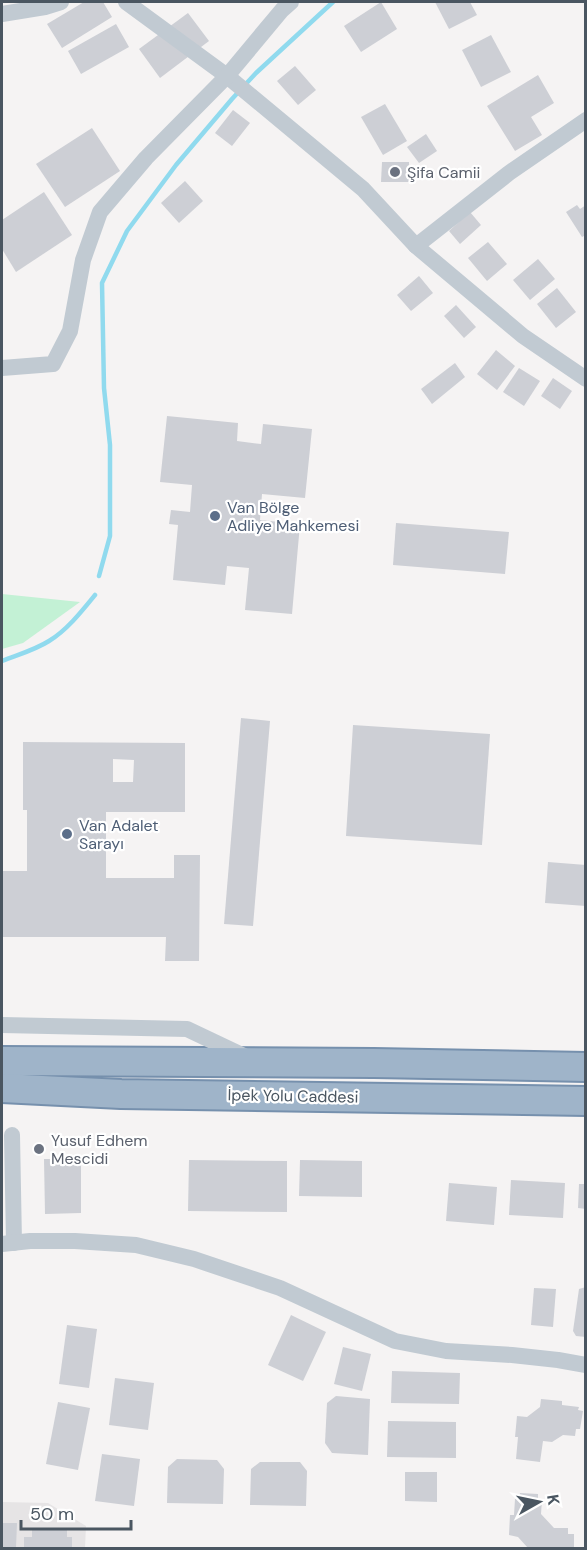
<svg xmlns="http://www.w3.org/2000/svg" width="587" height="1550" viewBox="0 0 587 1550" font-family="'DM Sans',sans-serif">
  <rect width="100%" height="100%" fill="#f5f3f3"/>
  <path fill="#e6e4e5" d="M2,1502L48,1503L86,1526L85,1548H2Z"/>
  <path fill="#c3f1d5" d="M2,594L80,602L23,643L2,649Z"/>
  <g fill="none" stroke-linecap="round" stroke-linejoin="round">
    <g stroke="#90daee" stroke-width="4.5">
      <path d="M99,576L110,536V445L104,388L102,283L127,231L176,165L232,99L256,73L333,2"/>
      <path d="M2,661C17,655 35,650 49,641C67,630 82,611 95,595"/>
    </g>
  </g>
  <g fill="#cdcfd5" fill-rule="evenodd">
    <path d="M84,2H103L112,17L62,48L47,24Z"/>
    <path d="M381,2L397,29L361,52L344,26Z"/>
    <path d="M435,2H470L477,15L449,29Z"/>
    <path d="M188,13L209,41L160,78L139,49Z"/>
    <path d="M116,24L129,47L81,74L68,51Z"/>
    <path d="M491,35L511,72L481,87L462,50Z"/>
    <path d="M295,66L316,90L298,105L277,81Z"/>
    <path d="M538,75L554,103L531,117L542,135L515,151L487,106Z"/>
    <path d="M385,104L407,141L383,155L361,117Z"/>
    <path d="M233,110L250,123L232,146L215,133Z"/>
    <path d="M92,128L120,171L65,207L36,164Z"/>
    <path d="M426,134L437,151L419,163L407,147Z"/>
    <path d="M382,162H409V182H381Z"/>
    <path d="M185,181L203,201L179,223L161,203Z"/>
    <path d="M44,192L72,235L16,272L2,249V220Z"/>
    <path d="M577,205L580,209L586,205V235L582,237L566,212Z"/>
    <path d="M470,212L481,225L460,244L449,231Z"/>
    <path d="M488,242L507,264L487,281L468,258Z"/>
    <path d="M538,259L555,279L530,300L513,280Z"/>
    <path d="M419,276L433,293L411,311L397,295Z"/>
    <path d="M557,288L576,312L556,328L537,304Z"/>
    <path d="M456,305L476,327L464,338L444,316Z"/>
    <path d="M496,350L515,366L497,390L477,374Z"/>
    <path d="M455,363L465,377L432,404L421,389Z"/>
    <path d="M519,368L540,381L524,406L503,392Z"/>
    <path d="M553,378L572,391L560,409L541,396Z"/>
    <path d="M167,416L238,423L237,441L261,444L263,424L312,429L305,498L262,494L260,520L300,524L292,614L245,610L249,568L227,566L225,585L173,580L178,525L169,524L171,510L190,512L192,485L160,482Z"/>
    <path d="M396,523L509,532L505,574L393,565Z"/>
    <path d="M241,718L270,721L253,926L224,924Z"/>
    <path d="M353,725L490,734L482,845L346,836Z"/>
    <path d="M23,742L185,743V812H106V878H174V855H200L199,961H165L166,937H2V871H27V810H23ZM113,759L134,760L133,782H113Z"/>
    <path d="M548,862L586,865V906L545,903Z"/>
    <path d="M44,1159H81V1213L45,1214Z"/>
    <path d="M189,1160L287,1161V1212L188,1211Z"/>
    <path d="M300,1160L362,1161V1197L299,1196Z"/>
    <path d="M511,1180L565,1183L563,1218L509,1215Z"/>
    <path d="M449,1183L497,1187L494,1225L446,1221Z"/>
    <path d="M579,1184H586V1209L578,1208Z"/>
    <path d="M586,1287V1337L576,1336L573,1331L579,1289Z"/>
    <path d="M534,1288L556,1289L553,1327L531,1325Z"/>
    <path d="M291,1315L326,1332L303,1381L268,1365Z"/>
    <path d="M67,1325L97,1329L89,1388L59,1384Z"/>
    <path d="M343,1347L371,1354L362,1391L334,1384Z"/>
    <path d="M392,1371L460,1373L459,1404L391,1403Z"/>
    <path d="M115,1378L154,1383L148,1430L109,1425Z"/>
    <path d="M336,1396L370,1399L368,1455L332,1453L325,1443L327,1403Z"/>
    <path d="M541,1399L562,1401V1405L579,1407L578,1410L583,1411L580,1429H576L575,1436L563,1435L552,1442L543,1441L540,1462L516,1459L518,1437H515L517,1416L527,1417L540,1407Z"/>
    <path d="M58,1402L90,1408L78,1470L46,1464Z"/>
    <path d="M388,1421L456,1422V1458L387,1457Z"/>
    <path d="M102,1454L140,1459L134,1506L95,1501Z"/>
    <path d="M177,1459L217,1460L224,1469L223,1504L167,1503L168,1467Z"/>
    <path d="M260,1462H300L307,1471L306,1506L250,1505L251,1469Z"/>
    <path d="M405,1472H437V1502L405,1501Z"/>
    <path d="M520,1493L538,1494V1500H542L541,1514L554,1528H568V1534H574V1548H528L518,1537L509,1535L510,1515H514L515,1499H519Z"/>
    <path d="M2,1523H17L16,1548H2Z"/>
    <path d="M32,1528H67V1537H72V1548H24V1537H32Z"/>
  </g>
  <g fill="none" stroke-linecap="round" stroke-linejoin="round">
    <g stroke="#7690ad" stroke-width="32">
      <g id="trunk">
        <path d="M2,1061L374,1063L586,1067"/>
        <path d="M2,1088L121,1094L586,1101"/>
      </g>
    </g>
    <g stroke="#c1cad2" stroke-width="16">
      <path d="M126,2L227,76L363,189L416,246L523,336L586,379"/>
      <path d="M2,14L45,7L61,2"/>
      <path d="M416,246L509,173L586,120"/>
      <path d="M2,368L53,364L70,331L83,260L100,212L146,158L227,76L282,10L291,2"/>
      <path d="M2,1025L187,1029L246,1057"/>
      <path d="M12,1135L14,1243"/>
      <path d="M2,1244L30,1241H75L136,1245L194,1259L280,1288L395,1341L446,1351L512,1355L558,1360L586,1365"/>
    </g>
    <use href="#trunk" stroke="#9fb4c9" stroke-width="28"/>
  </g>
  <g fill="#6b7280" stroke="#fff" stroke-width="2">
    <circle cx="395" cy="172" r="6"/>
    <circle cx="39" cy="1149" r="6"/>
  </g>
  <g fill="#5c6f8a" stroke="#fff" stroke-width="2">
    <circle cx="215" cy="516" r="6"/>
    <circle cx="67" cy="834" r="6"/>
  </g>
  <g text-anchor="middle" dominant-baseline="central" stroke-width="4.5" stroke-linejoin="round" paint-order="stroke">
    <g font-size="16" fill="#5b616d" stroke="#fff" text-anchor="start">
      <text x="407" y="172">Şifa Camii</text>
      <text x="51" y="1140">Yusuf Edhem<tspan x="51" dy="18">Mescidi</tspan></text>
    </g>
    <g font-size="16" fill="#4e5e75" stroke="#fff" text-anchor="start">
      <text x="227" y="507">Van Bölge<tspan x="227" dy="18">Adliye Mahkemesi</tspan></text>
      <text x="79" y="825">Van Adalet<tspan x="79" dy="18">Sarayı</tspan></text>
    </g>
    <g font-size="16" fill="#4a5661" stroke="#fff">
      <text transform="translate(293 1096) rotate(1)">İpek Yolu Caddesi</text>
    </g>
  </g>
  <rect width="587" height="1550" fill="none" stroke="#4a5661" stroke-width="6"/>
  <g transform="translate(539 1502) rotate(81)" stroke="#ffffff" stroke-width="4.5" paint-order="stroke">
  <path d="M0-4.5L10 22L0 15L-10 22Z" fill="#4a5661"/>
  <text y="-9" font-size="16" font-weight="bold" text-anchor="middle" fill="#4a5661">K</text>
  </g>
  <path d="M21 1520v9h110v-9" fill="none" stroke="#4a5661" stroke-width="3"/>
  <text x="30" y="1520" font-size="18" fill="#4a5661" stroke="#ffffff" stroke-width="4.5" paint-order="stroke">50 m</text>
</svg>
